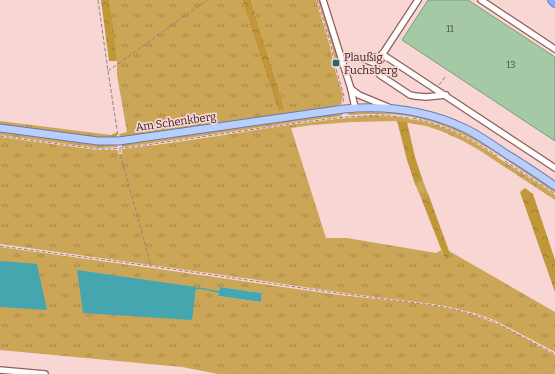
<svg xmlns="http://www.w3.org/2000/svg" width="555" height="374" viewBox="0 0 555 374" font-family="Bitter,serif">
  <defs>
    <pattern id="grass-tufts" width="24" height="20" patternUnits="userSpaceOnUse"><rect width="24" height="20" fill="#cba657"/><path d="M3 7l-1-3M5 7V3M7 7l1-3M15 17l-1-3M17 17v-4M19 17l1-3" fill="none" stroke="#a58647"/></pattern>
    <pattern id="forest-crowns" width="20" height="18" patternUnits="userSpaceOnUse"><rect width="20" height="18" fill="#c09739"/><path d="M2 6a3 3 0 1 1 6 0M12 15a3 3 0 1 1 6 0" fill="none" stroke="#9c7a2f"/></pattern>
  </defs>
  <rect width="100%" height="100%" fill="#f8d6d3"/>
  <g fill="url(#grass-tufts)" fill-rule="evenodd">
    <path d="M109,0H242L278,111L285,110L251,0H316L330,46L333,63L343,96L341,104L335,106L286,115L122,138L120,137L119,134L127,132L117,75V61Z"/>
    <path d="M318,0H320L334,45L338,60L335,61L332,45Z"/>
    <path d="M367,112L402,113L427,118L452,126L484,143L555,190V193C510,163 467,128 413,117C392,113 370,114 349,115L347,113Z"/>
    <path d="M342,113V116L297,122L131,146L122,147V145L123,143Z"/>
    <path d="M368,116C382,116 396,116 410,119C446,124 477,143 506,163C523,174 539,184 555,195V200L479,150L463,141L441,131L426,126L397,121L352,122L312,125L291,128L326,238H347L436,253L441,250L445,258L449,257V251L555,312V352L494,320L474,313L440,305L344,293L244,278L0,244V137L97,150H118V154H122V149C204,140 285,123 368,116Z"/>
    <path d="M0,121L111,135L117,132V137L116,138H98L0,126Z"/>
    <path d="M0,131L116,144L118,147L98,148L0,135Z"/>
    <path d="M423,181L429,196L421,198L415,184Z"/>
    <path d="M0,247C111,262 222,278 333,294C381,301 437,301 482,318C508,327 531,342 555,355V374H218L182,367L0,350ZM220,287L262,293L261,302L218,296Z"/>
  </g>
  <g fill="url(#forest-crowns)">
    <path d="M101,0H109L112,18L117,61H109Z"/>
    <path d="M242,0H251L285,110L278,111Z"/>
    <path d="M397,121L407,122L415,157L423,181L415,184L407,160Z"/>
    <path d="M525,188L533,194L555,260V292L520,192Z"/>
    <path d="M429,196L449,251V258L445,259L421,198Z"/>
  </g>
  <g fill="#46a6af">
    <path d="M0,261L37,264L47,310L0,307Z"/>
    <path d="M77,270L196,287L192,320L83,313Z"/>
    <path d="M220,287L262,293L261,302L218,296Z"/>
  </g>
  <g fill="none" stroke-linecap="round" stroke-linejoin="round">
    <path stroke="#46a6af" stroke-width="1.5" d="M195,289L199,288L219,292"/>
  </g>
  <path fill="#a4c9a4" stroke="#7a9d7a" d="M428,0H468L555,57V141L402,40Z"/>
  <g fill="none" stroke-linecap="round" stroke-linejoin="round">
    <g stroke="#905f5b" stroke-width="8">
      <g id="minor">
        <path d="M323,0L351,89L355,108"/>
        <path d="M418,0L376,64C376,68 376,71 380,75L410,95L415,96L426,97L446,95"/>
        <path d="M481,0L555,49"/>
        <path d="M382,54L555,168"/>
        <path d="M342,60C357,55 362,58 376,64"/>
        <path d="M351,89L359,95L388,107"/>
        <path d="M0,370L45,374"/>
      </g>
    </g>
    <g stroke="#697aad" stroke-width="9">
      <path id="major" d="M0,128L98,141H119L344,109C386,105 426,110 464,128C479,135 493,145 506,154C523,164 539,175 555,186"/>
    </g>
    <g stroke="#697aad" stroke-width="10">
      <path id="highway" d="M552,0L555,3"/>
    </g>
    <g stroke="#9b807d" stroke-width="1" stroke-dasharray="4 2" stroke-linecap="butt">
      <path d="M98,0L108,71L118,136"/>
      <path d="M317,0L331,45L334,62L344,96L343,102"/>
      <path d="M108,71L207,0"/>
      <path d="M439,85L445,77"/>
      <path d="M413,118C446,126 469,137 497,156"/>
      <path d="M0,136L98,149H110L132,147L297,123L345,117L381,115L410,118"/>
      <path d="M120,149V153L151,266"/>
      <path d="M505,161L555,194"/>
      <path d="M0,246L151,266L337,293L440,306L473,314L493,321L555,354"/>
    </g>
    <use href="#minor" stroke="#fff" stroke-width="5.5"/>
    <use href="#major" stroke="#b8cefd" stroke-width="7"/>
    <use href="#highway" stroke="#88adfc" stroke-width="8"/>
  </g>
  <rect fill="#216c74" stroke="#f8d6d3" stroke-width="1.5" x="332" y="59" width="8" height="8" rx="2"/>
  <g text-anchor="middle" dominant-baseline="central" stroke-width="3.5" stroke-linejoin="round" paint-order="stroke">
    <g font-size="9" fill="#4c463c">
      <text x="450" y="29">11</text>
      <text x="511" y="65">13</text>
    </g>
    <g font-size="11" fill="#2f1b19" stroke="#f8d6d3" text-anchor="start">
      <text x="344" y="57">Plaußig,<tspan x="344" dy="13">Fuchsberg</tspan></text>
    </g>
    <g font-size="11" fill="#2f1b19" stroke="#f8d6d3">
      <text transform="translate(176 122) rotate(-8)">Am Schenkberg</text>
    </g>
  </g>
</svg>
